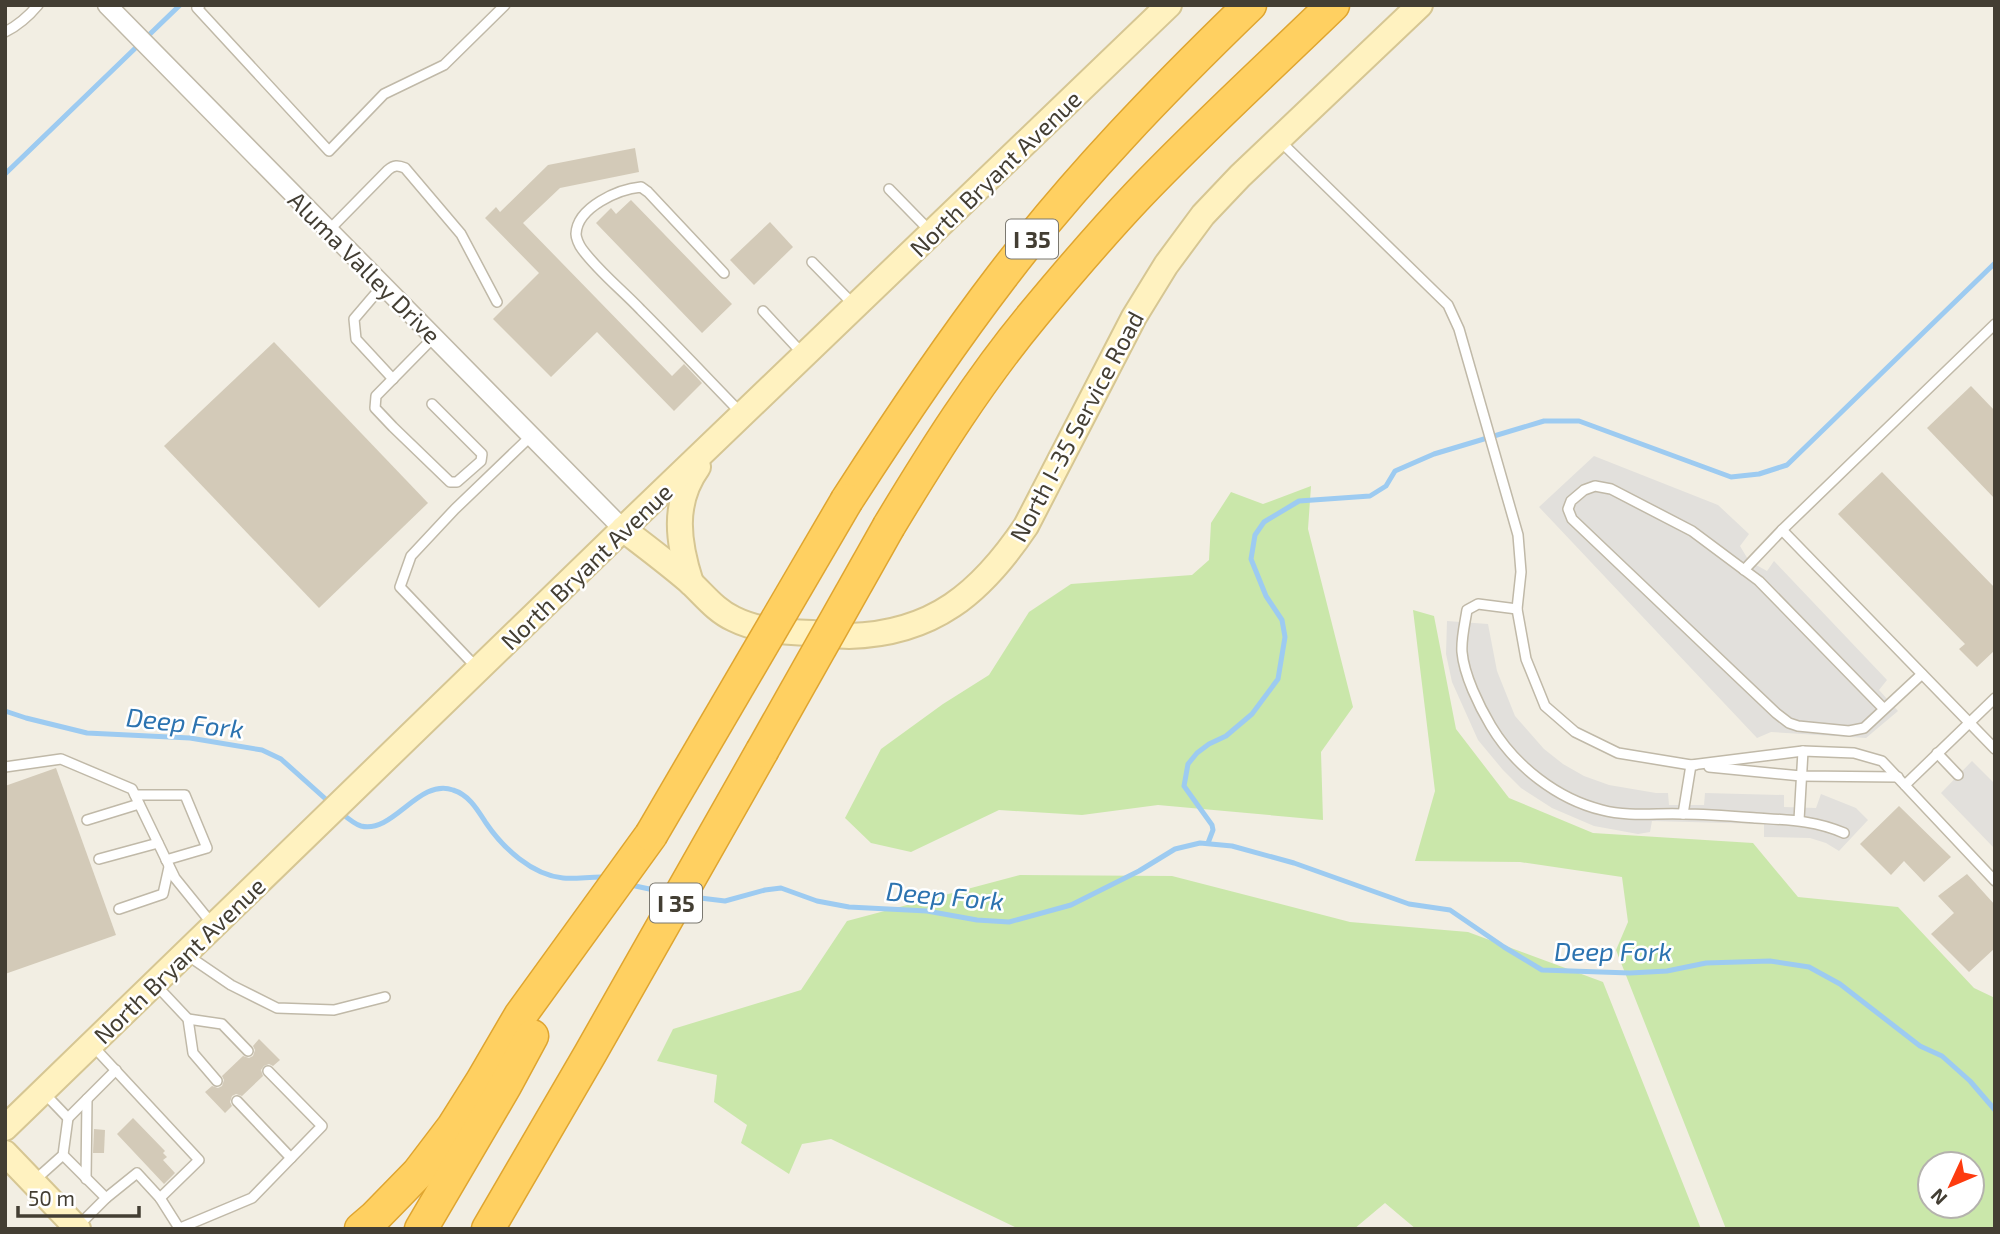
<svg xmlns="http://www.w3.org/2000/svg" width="2000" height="1234" viewBox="0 0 2000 1234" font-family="'Exo 2',sans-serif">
  <rect width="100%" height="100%" fill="#f2eee3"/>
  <g fill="#cae7aa" fill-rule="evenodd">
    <path d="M1311,486L1308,529L1353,707L1321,752L1323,820L1158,805L1082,815L999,810L911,852L871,843L845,818L881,749L943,704L989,675L1029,612L1071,584L1192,575L1209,560L1211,523L1231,492L1263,504Z"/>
    <path d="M1413,610L1434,616L1456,729L1509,798L1593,833L1753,843L1798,897L1898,907L1974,988L1995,998V1229H1726L1616,950L1628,922L1622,877L1520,862L1415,861L1435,791ZM1930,1164H1972V1206H1930Z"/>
    <path d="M1020,875L1172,876L1350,922L1468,932L1603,982L1701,1229H1416L1385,1203L1354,1229H1019L831,1139L802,1144L789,1174L741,1143L747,1125L714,1102L717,1075L657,1061L673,1029L801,990L847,921Z"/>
  </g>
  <g fill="#e2e0dc">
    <path d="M1594,456L1718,505L1749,534L1740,546L1749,561L1767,571L1774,561L1887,680L1879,690L1898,711L1866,738L1771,732L1757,738L1539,507Z"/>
    <path d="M1447,621L1488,624L1497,671L1515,716L1544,749L1563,764L1584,776L1609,785L1656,793H1668L1669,805H1704L1705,793L1784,795V807L1816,808L1821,794L1856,808L1868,820L1839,851L1826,843L1810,838L1764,837V824L1652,821L1650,832L1638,834L1594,826L1552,808L1521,788L1503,770L1478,740L1452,682L1446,654Z"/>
    <path d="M1972,761L1995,784V849L1941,793Z"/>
  </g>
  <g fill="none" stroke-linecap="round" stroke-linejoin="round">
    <g stroke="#9dcbf1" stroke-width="5">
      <path d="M5,174L180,5"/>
      <path d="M5,711L26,718L87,733L190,738L262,750L281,759L329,802"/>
      <path d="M339,811C345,816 354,824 361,826C394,834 418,778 453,790C469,795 477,809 486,823C503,848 532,875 563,878C575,879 588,877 601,877L607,879"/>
      <path d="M1208,843L1213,830L1212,825L1184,786L1188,764L1197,753L1209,744L1226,736L1252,714L1278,679L1285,637L1282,620L1266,596L1251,559L1255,535L1264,522L1299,501L1370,496L1386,486L1395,471L1434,454L1544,421H1579L1731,477L1759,474L1787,465L1995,263"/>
      <path d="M626,884L668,893"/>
      <path d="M692,897L725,901L765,890L781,888L817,901L849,907L927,911L977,920L1009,922L1071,905L1139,871L1175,849L1200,843L1232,846L1294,863L1409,904L1450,910L1504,947L1542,970L1630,973L1667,971L1706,963L1770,961L1809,967L1840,984L1920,1046L1942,1056L1970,1081L1995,1110"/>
    </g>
  </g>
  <g fill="#d3cab8">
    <path d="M635,148L639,172L560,188L523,223L672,376L684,364L702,383L674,411L597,332L551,377L493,319L539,273L485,218L496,207L500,212L548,165Z"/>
    <path d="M631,200L732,304L702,333L596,223L611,208L616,214Z"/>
    <path d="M770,222L793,247L754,285L730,260Z"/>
    <path d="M274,342L428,503L319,608L164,446Z"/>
    <path d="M1971,386L1995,411V499L1927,428Z"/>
    <path d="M1882,472L1995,588V650L1977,667L1959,649L1965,644L1838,514Z"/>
    <path d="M56,768L116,935L5,974V786Z"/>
    <path d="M1899,806L1951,857L1924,882L1904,861L1891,875L1860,844Z"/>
    <path d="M1967,874L1995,905V948L1969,972L1931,934L1954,913L1938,896Z"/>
    <path d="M259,1039L280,1060L273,1066L269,1064L264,1066L261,1070L263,1076L242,1096L236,1094L232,1096L230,1102L232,1106L225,1113L205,1092L212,1086L218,1088L222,1086L224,1080L222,1076L243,1056L249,1058L253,1056L255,1050L253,1046Z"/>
    <path d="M133,1118L165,1151L163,1153L167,1157L163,1160L175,1173L164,1184L117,1134Z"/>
    <path d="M94,1129L105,1130L104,1153H93Z"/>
  </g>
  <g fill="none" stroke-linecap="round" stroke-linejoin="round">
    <g stroke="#c0b9a8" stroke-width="12">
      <g id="lane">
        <path d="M200,5L197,8L329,151L384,94L444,65L505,5"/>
        <path d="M5,32C19,25 28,17 38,5"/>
        <path d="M1280,141L1448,305L1459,329L1518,535L1521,572L1517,609L1526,659L1545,706L1575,732L1618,753L1691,765L1803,751L1854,753L1882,761L1995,881"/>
        <path d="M889,189L931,232"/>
        <path d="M329,230L388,170C394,165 398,165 405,168L461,234L497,302"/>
        <path d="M812,262L854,305"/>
        <path d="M724,273L648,192L641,187C619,189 577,207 576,234C576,238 579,245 582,249C598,271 622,290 641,310C675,344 708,379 742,414"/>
        <path d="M383,285L354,319L356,339L393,379"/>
        <path d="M763,311L802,353"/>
        <path d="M432,404L482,454L481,461L457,482H450L393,427L375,408L376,396L434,337"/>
        <path d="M1782,530L1995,749"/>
        <path d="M1744,570L1782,530L1995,324"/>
        <path d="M1517,609L1478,604L1467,610C1465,623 1461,639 1462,652C1464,675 1479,706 1491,726C1515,766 1557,799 1602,810C1628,817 1656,813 1682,814C1707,814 1731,816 1756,818C1788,820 1814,820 1844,833"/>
        <path d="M478,669L400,587L411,556L455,509L531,436"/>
        <path d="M1884,709L1759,581L1692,531L1611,489L1595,486L1584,490L1571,501L1568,509L1572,519L1776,713L1789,723L1798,726L1849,731L1864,728L1922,674"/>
        <path d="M1937,753L1958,775"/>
        <path d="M5,767L61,759L132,789L175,878L213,925"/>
        <path d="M1709,767L1801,776L1898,777"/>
        <path d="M1905,785L1995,698"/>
        <path d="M135,795H185L207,848L166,860"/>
        <path d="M1683,814L1691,765H1695"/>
        <path d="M87,820L139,804"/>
        <path d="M1799,820L1803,751"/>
        <path d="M99,859L158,843"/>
        <path d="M119,909L163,894L169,867"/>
        <path d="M187,955L231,985L277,1008L334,1010L385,997"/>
        <path d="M156,985L188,1019L193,1053L217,1081"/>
        <path d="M188,1019L222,1024L248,1051"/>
        <path d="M92,1045L199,1160L160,1198"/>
        <path d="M44,1093L68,1118L116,1070"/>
        <path d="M237,1101L291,1158"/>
        <path d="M63,1155L106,1198L78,1226"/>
        <path d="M86,1179L87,1099"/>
        <path d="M35,1180L63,1155L68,1118"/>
        <path d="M106,1198L137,1173L160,1198L179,1228"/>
        <path d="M178,1229L252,1198L322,1126L268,1071"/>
      </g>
    </g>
    <g stroke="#c0b9a8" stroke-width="21">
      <path id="street" d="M107,5L623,529"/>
    </g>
    <g stroke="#d6c693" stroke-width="28">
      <g id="secondary">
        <path d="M623,529C645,546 668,563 690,582C704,595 716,611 734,619C758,631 785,632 812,633C824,634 837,636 849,636C933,634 981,593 1026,526L1134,317L1166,265L1203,215L1240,176L1420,5"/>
        <path d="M691,583C678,543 672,503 698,467"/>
        <path d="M5,1128L623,529L1169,5"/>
        <path d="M5,1153L78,1229"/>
      </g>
    </g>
    <g stroke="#dfa530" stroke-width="35">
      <g id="highway">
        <path d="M847,500C896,424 946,349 1002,276C1076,179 1162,90 1250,5"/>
        <path d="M889,526C933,453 979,380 1033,315C1067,274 1102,233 1139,194C1201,129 1268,68 1333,5"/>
        <path d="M361,1229L375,1217L418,1173L453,1127L482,1081L520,1016L651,835"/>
        <path d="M421,1229L505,1086L532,1036"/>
        <path d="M488,1229L590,1054L762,751"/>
      </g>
    </g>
    <use href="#lane" stroke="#fff" stroke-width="9"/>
    <use href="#street" stroke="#fff" stroke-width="18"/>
    <use href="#secondary" stroke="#fff2c0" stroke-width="24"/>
    <use href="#highway" stroke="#ffd061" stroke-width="32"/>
    <g stroke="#dfa530" stroke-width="35" stroke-linecap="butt">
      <g id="highway-bridge">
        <path d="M762,751L889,526"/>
        <path d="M651,835L847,500"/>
      </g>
    </g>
    <use href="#highway-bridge" stroke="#ffd061" stroke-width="32"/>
  </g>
  <g text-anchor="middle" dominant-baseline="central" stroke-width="5" stroke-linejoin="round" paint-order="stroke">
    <g fill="#fff" stroke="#7b7870" stroke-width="2">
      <rect x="1006" y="219.5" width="52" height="39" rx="5"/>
      <rect x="650" y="883.5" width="52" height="39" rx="5"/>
    </g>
    <g font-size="23" font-weight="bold" fill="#433e33">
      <text x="1032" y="239">I 35</text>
      <text x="676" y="903">I 35</text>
    </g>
    <g font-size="24" fill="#433e33" stroke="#fff">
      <text transform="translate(995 173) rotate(-44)">North Bryant Avenue</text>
      <text transform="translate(365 267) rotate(45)">Aluma Valley Drive</text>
      <text transform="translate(1076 426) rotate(-62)">North I-35 Service Road</text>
      <text transform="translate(586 566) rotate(-44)">North Bryant Avenue</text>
      <text transform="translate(179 960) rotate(-44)">North Bryant Avenue</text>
    </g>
    <g font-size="26" font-style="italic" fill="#2c73b0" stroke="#fff">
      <text transform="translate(185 722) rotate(6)">Deep Fork</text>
      <text transform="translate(945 895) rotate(5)">Deep Fork</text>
      <text x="1613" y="950">Deep Fork</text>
    </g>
  </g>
  <rect width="2000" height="1234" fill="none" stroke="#433e33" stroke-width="14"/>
  <g transform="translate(1951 1185) rotate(226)"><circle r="33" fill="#ffffff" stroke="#b4b2ad" stroke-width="2"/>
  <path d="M0-5L12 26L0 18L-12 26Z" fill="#fd3b0f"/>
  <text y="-10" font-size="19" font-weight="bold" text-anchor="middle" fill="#433e33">N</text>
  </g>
  <path d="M18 1206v10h121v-10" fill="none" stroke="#433e33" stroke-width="3.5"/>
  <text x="28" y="1206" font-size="21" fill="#433e33" stroke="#ffffff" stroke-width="5" paint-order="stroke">50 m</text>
</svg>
